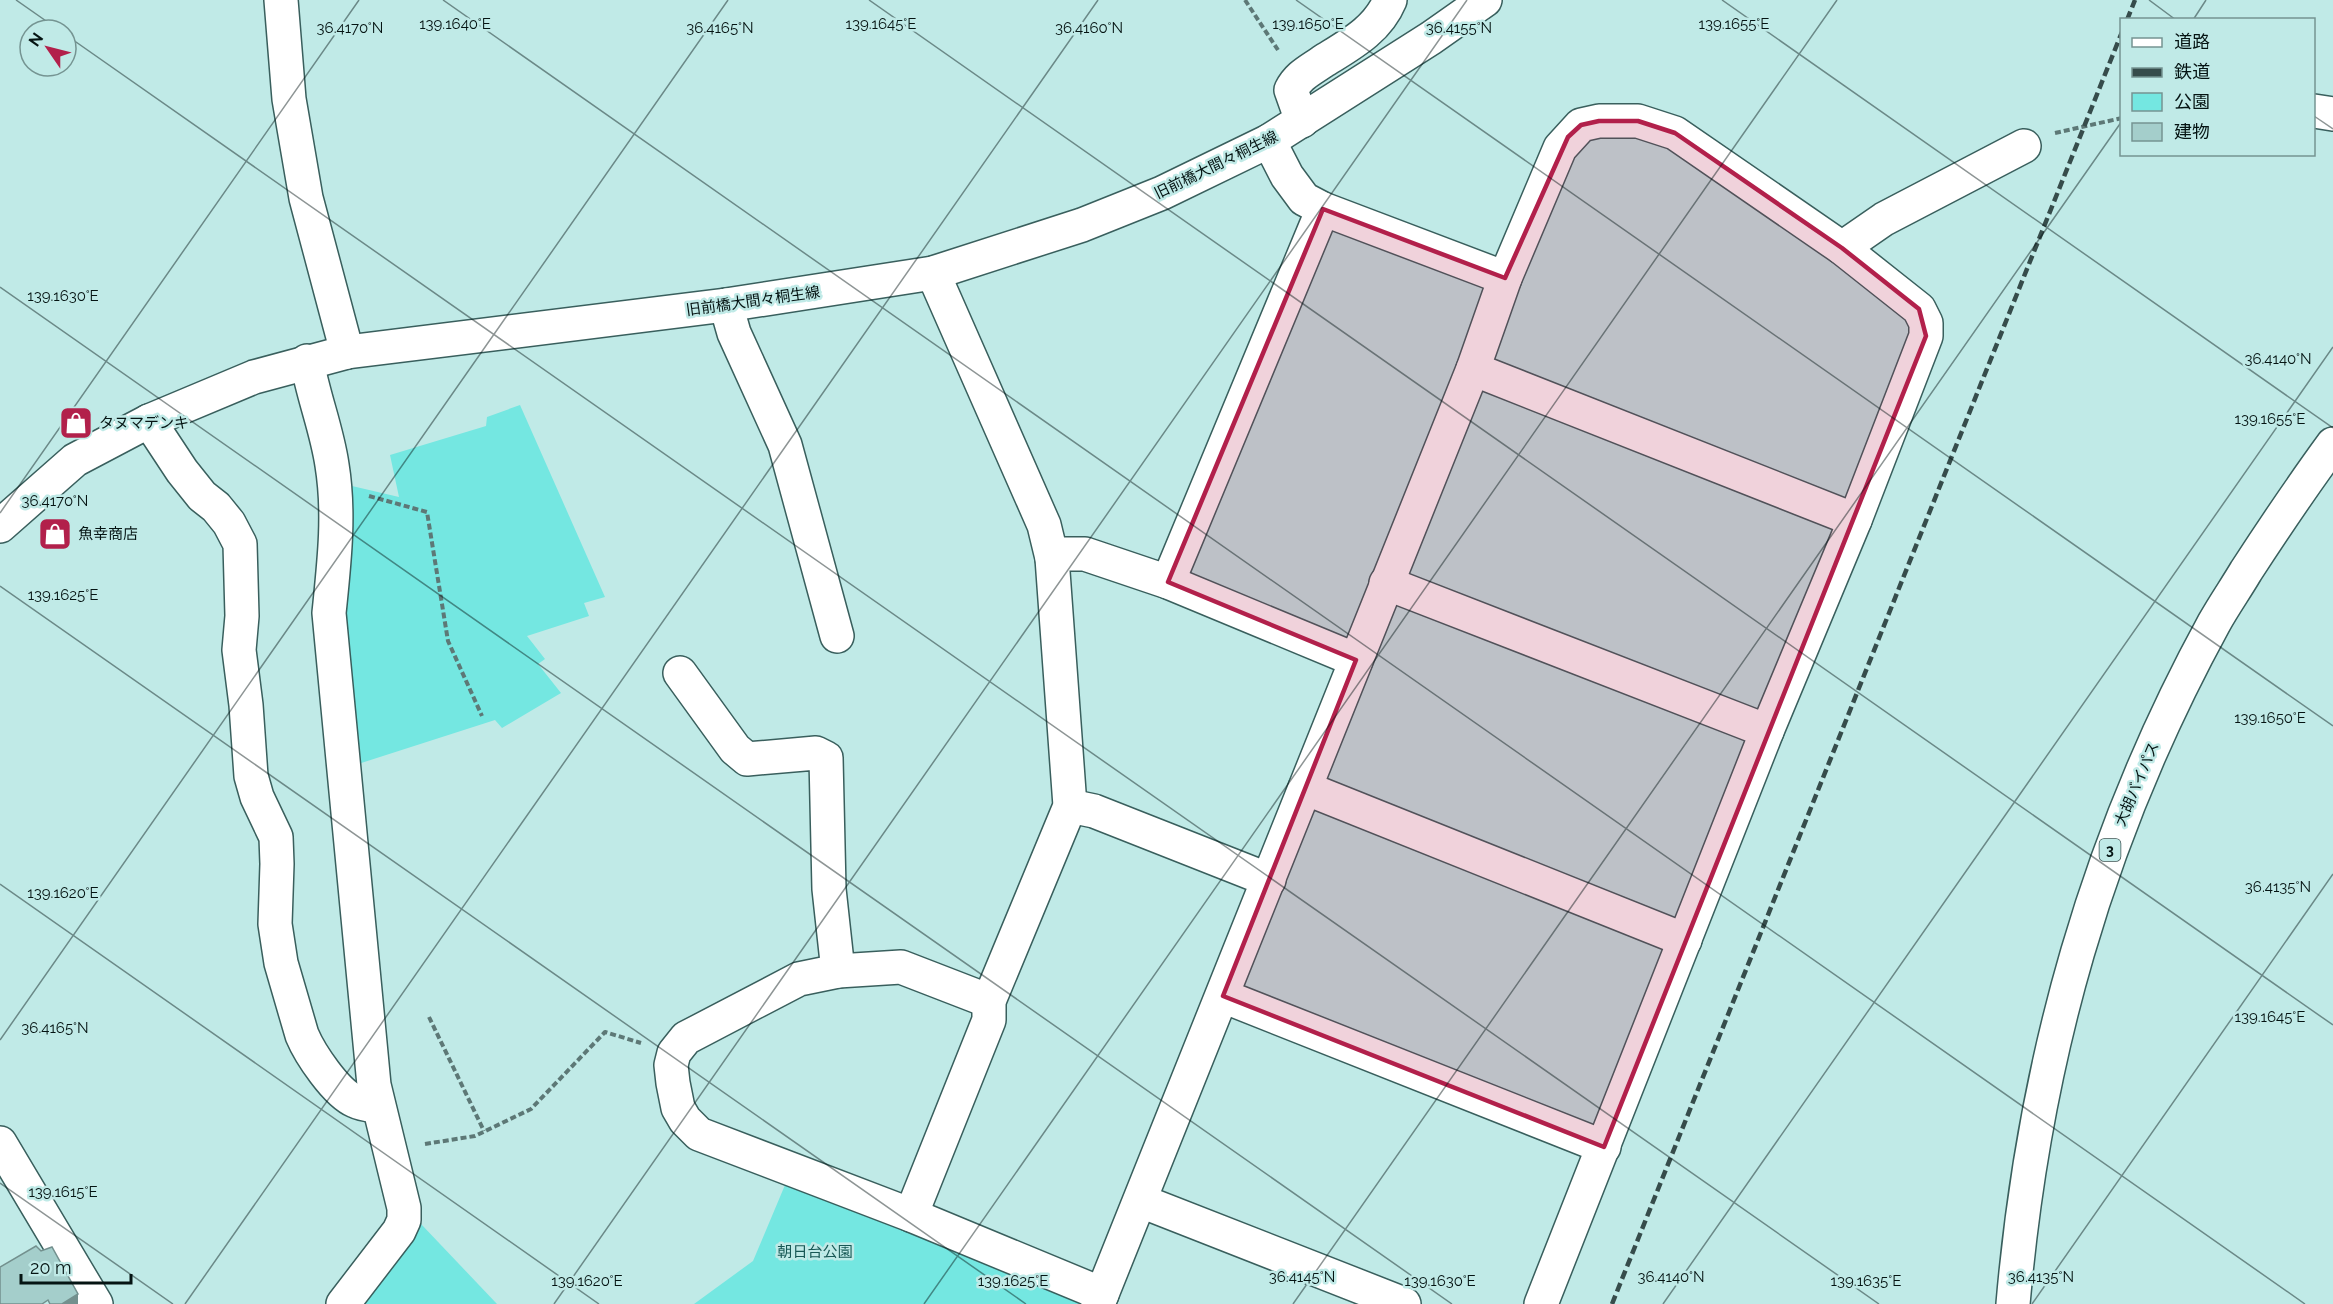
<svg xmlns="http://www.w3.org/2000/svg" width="2333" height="1304" viewBox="0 0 2333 1304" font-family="Raleway,'Noto Sans JP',sans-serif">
  <rect width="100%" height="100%" fill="#c0eae7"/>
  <g fill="#74e7e1">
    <path d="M520,405L605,597L584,603L589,616L527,636L545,659L538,664L561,693L502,728L495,720L355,765L339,611L353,500L352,486L399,497L390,455L486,426L487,417Z"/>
    <path d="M785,1185L1085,1300L1084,1304H694L753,1261Z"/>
    <path d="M421,1224L497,1304H360Z"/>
  </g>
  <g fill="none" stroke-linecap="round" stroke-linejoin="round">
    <g stroke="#395f5d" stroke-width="36">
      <g id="minor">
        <path d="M281,0L289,99L306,198L347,352"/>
        <path d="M2314,111L2333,114"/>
        <path d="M1302,121L1291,90C1298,76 1309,71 1322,62C1349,45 1377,31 1390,0"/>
        <path d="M1269,141L1287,176L1304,199L1323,209L1505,278"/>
        <path d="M1842,248L1884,219L2024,146"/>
        <path d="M726,305L734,333L785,445L837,636"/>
        <path d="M307,361C313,396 327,430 332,465C340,514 334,564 329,613L374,1085L404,1208V1220L399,1231L343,1304"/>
        <path d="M1473,369L1855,520"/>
        <path d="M149,421L182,471L202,496L216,507L229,523L240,544L242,616L239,650L246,705L251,776L257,797L276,837L277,864L275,924L281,963L302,1035C310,1054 336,1093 355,1101C363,1105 370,1105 378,1106"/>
        <path d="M0,526L75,460L149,421L254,377L347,352L726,305L933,273L1082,225L1162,193L1269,141L1431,38L1485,0"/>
        <path d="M1052,558L1064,554H1085L1168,582L1356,660"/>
        <path d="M1168,582L1323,209"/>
        <path d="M1386,583L1767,731"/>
        <path d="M680,673L735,749L747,759L816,753L826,758L829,889L838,971"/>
        <path d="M1305,788L1685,940"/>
        <path d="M1070,806L1094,811L1269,880"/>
        <path d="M1223,996L1604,1147"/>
        <path d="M989,1001L901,967L838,971L799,979L686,1038L674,1053L671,1065L673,1083L678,1108L685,1120L699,1134L911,1215L1102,1294"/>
        <path d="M0,1143L96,1304"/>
        <path d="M1141,1201L1404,1304"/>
        <path d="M911,1215L989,1020V1001L1070,806L1052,558L1044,525L933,273"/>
        <path d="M1098,1304L1473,369L1505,278L1560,148L1581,125L1599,121H1638L1675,133L1842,248L1919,309L1926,323V336L1855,520L1767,731L1541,1304"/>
      </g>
    </g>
    <g stroke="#395f5d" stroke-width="36">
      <path id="major" d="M2013,1304C2034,1061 2097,837 2214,623C2224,605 2236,588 2246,571C2274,528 2303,485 2333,444"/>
    </g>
    <g stroke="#5d7876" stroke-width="4" stroke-dasharray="6 3" stroke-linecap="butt">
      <path d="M1245,0L1278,50"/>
      <path d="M2055,133L2122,118"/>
      <path d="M369,496L427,512L448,641L482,716"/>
      <path d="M429,1017L484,1131"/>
      <path d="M425,1144L475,1136L531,1109L605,1032L641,1043"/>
    </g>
    <use href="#minor" stroke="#fff" stroke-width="33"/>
    <use href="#major" stroke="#fff" stroke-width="33"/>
    <g stroke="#364c4b" stroke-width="4.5" stroke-dasharray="9 4.5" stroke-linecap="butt">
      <path d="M2127,20L2135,0"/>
      <path d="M1612,1304L2122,32"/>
    </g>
  </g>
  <path fill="#73908e" d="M78,1294V1304H62Z"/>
  <path fill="#a4cecb" stroke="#73908e" stroke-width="1.5" d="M36,1246L41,1251L52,1247L78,1294L62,1304H50L48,1300L42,1304H0V1267Z"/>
  <path fill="#b2204b" fill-opacity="0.2" stroke="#b2204b" stroke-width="4.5" stroke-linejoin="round" d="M1599,121H1638L1675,133L1842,248L1919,309L1926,336L1604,1147L1223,996L1356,660L1168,582L1323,209L1505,278L1568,137L1581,125Z"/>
  <path fill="none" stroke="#051413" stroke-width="1.5" stroke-opacity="0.45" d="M16,0L59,30M443,0L2305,1304M869,0L2333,1025M1296,0L2333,726M1722,0L2333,428M2149,0L2176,20M2193,20L2206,0M66,35L1879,1304M2314,116L2333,129M0,287L1452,1304M0,513L359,0M0,586L1026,1304M0,884L599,1304M0,1040L728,0M0,1183L173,1304M185,1304L1098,0M554,1304L1467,0M924,1304L1837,0M1293,1304L2122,121M1663,1304L2333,347M2032,1304L2333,874"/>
  <defs>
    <g id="shop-square" transform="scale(1.725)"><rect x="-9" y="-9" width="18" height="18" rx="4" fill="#b2204b" stroke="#c0eae7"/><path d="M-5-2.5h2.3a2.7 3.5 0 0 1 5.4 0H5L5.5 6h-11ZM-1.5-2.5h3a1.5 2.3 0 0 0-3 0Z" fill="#fff"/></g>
  </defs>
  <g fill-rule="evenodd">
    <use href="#shop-square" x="76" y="423"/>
    <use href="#shop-square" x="55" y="534"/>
  </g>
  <g text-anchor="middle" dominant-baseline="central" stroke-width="5" stroke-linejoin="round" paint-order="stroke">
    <rect fill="#c0eae7" stroke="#3d5453" stroke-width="1.5" x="2099.5" y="839" width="21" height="22" rx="4.5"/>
    <g font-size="14" font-weight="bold" fill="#051413">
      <text x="2110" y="850">3</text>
    </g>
    <g font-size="15" fill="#051413" stroke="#c0eae7">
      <text transform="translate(1216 165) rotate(-26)">旧前橋大間々桐生線</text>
      <text transform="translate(753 301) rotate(-8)">旧前橋大間々桐生線</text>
      <text transform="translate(2137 784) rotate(-67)">大胡バイパス</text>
    </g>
    <g font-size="15" fill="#051413" stroke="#c0eae7" text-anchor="start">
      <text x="99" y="423">タヌマデンキ</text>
      <text x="78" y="534">魚幸商店</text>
    </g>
    <g font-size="15" fill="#175855" stroke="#c0eae7">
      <text x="815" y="1252">朝日台公園</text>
    </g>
  </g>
  <g font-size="15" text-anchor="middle" fill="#051413" stroke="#c0eae7" stroke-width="5" stroke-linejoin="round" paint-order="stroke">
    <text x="1308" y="29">139.1650°E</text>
    <text x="1734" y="29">139.1655°E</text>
    <text x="455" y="29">139.1640°E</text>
    <text x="881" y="29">139.1645°E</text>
    <text x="350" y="33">36.4170°N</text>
    <text x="720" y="33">36.4165°N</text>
    <text x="1089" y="33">36.4160°N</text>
    <text x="1459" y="33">36.4155°N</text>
    <text x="63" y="301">139.1630°E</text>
    <text x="2278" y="364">36.4140°N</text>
    <text x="2270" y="424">139.1655°E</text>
    <text x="55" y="506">36.4170°N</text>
    <text x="63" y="600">139.1625°E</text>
    <text x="2270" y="723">139.1650°E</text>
    <text x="2278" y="892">36.4135°N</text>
    <text x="63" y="898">139.1620°E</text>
    <text x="2270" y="1022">139.1645°E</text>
    <text x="55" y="1033">36.4165°N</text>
    <text x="63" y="1197">139.1615°E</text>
    <text x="1302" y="1282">36.4145°N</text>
    <text x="1671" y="1282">36.4140°N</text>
    <text x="2041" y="1282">36.4135°N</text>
    <text x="587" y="1286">139.1620°E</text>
    <text x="1013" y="1286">139.1625°E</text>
    <text x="1440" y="1286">139.1630°E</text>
    <text x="1866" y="1286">139.1635°E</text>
  </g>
  <rect x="2120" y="18" width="195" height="138" fill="#c0eae7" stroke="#759492" stroke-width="1.5"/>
  <rect x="2132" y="38" width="30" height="9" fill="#ffffff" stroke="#759492" stroke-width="1.5"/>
  <text x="2174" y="48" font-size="18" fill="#051413">道路</text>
  <rect x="2132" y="68" width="30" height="9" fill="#364c4b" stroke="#759492" stroke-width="1.5"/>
  <text x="2174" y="78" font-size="18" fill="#051413">鉄道</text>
  <rect x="2132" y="93" width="30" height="18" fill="#74e7e1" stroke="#759492" stroke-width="1.5"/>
  <text x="2174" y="108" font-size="18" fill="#051413">公園</text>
  <rect x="2132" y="123" width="30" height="18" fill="#a4cecb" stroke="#759492" stroke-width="1.5"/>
  <text x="2174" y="138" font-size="18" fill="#051413">建物</text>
  <g transform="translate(48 48) rotate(305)"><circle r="28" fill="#c0eae7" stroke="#759492" stroke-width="1.5"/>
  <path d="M0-4.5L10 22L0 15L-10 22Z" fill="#b2204b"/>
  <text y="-9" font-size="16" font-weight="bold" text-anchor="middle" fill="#051413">N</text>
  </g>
  <path d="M21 1274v9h110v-9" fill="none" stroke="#051413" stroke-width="3"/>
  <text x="30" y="1274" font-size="18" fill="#051413" stroke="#c0eae7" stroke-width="4.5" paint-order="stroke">20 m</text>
</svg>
